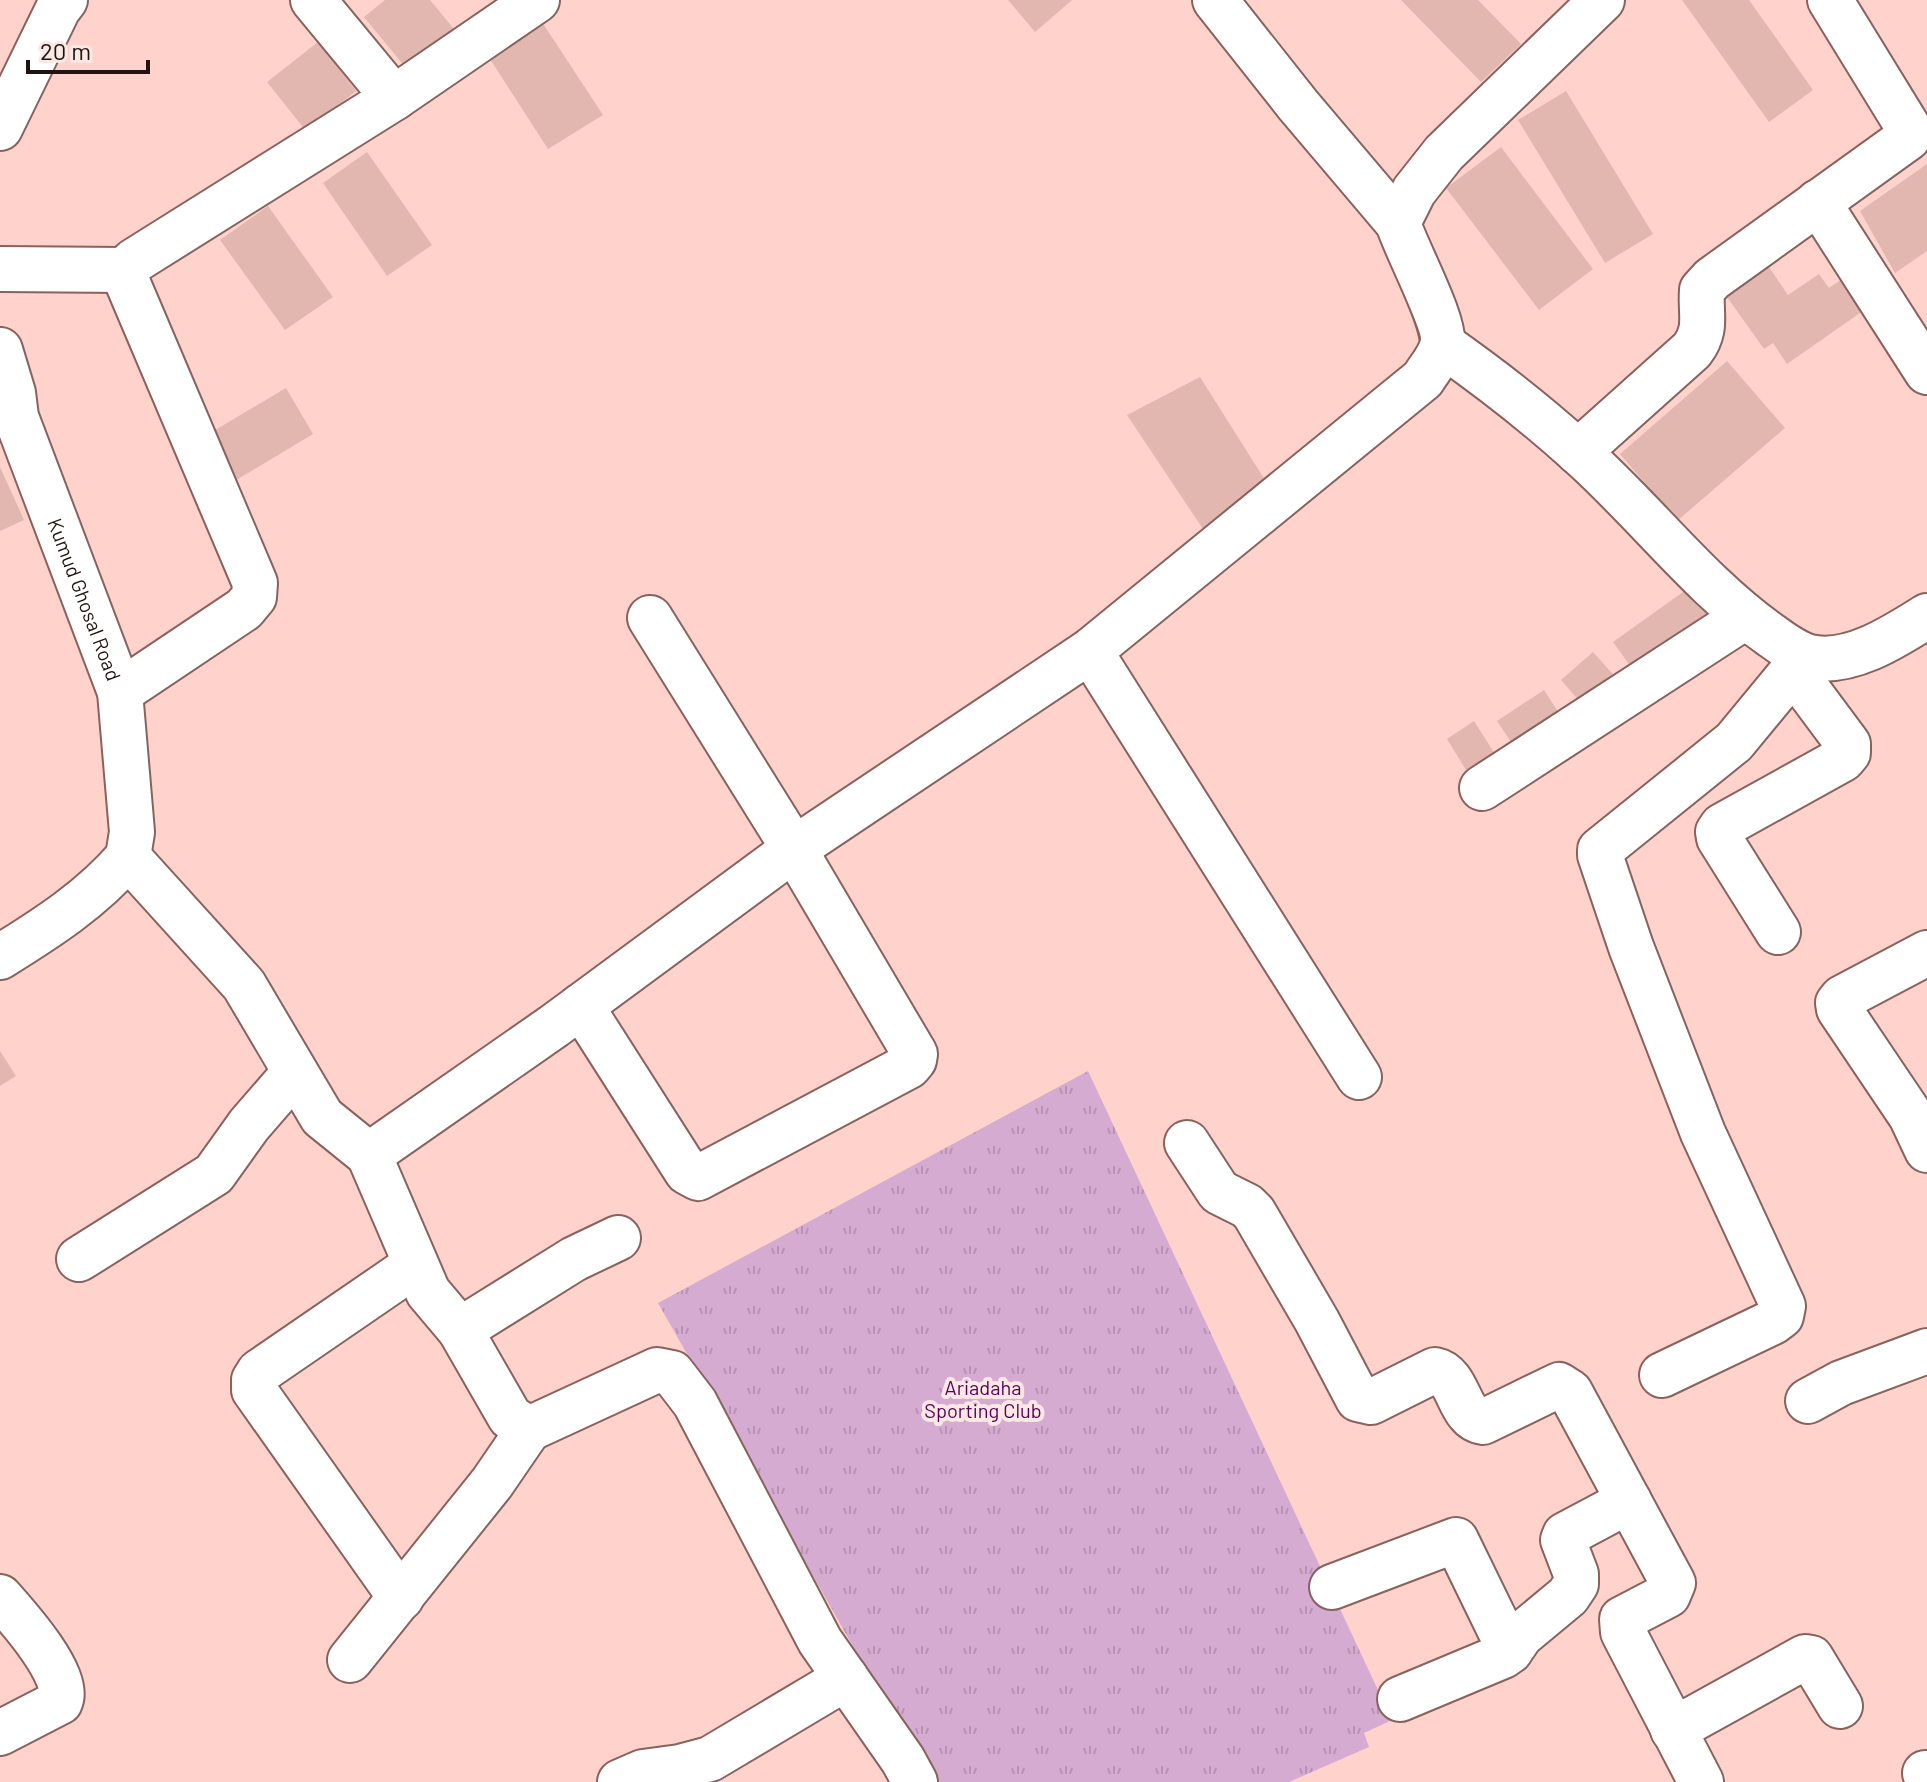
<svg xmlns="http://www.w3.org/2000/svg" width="1927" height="1782" viewBox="0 0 1927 1782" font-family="Barlow,sans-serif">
  <defs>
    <pattern id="park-tufts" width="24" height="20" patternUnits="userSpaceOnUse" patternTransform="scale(2)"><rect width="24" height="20" fill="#d5abd1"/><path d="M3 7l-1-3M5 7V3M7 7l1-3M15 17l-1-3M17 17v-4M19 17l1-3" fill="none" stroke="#b792b2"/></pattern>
  </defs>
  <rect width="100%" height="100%" fill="#ffd3cc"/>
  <path fill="url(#park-tufts)" d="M1088,1071L1392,1720L1364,1733L1369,1747L1289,1782H930L658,1303Z"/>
  <g fill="#e1b7b0">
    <path d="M385,0H430L454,29L406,68L364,17Z"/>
    <path d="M1008,0H1072L1035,32Z"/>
    <path d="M1401,0H1478L1521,44L1481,82Z"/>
    <path d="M1682,0H1749L1813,90L1769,122Z"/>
    <path d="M542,22L603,115L548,149L488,56Z"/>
    <path d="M318,42L356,91L306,131L267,82Z"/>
    <path d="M1566,91L1653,234L1605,263L1518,120Z"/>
    <path d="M1501,147L1593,269L1539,310L1446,188Z"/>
    <path d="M367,152L432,245L387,276L323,183Z"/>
    <path d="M1927,164V251L1895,273L1860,211Z"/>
    <path d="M268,206L333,297L285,330L220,240Z"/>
    <path d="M1769,267L1788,295L1819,274L1829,288L1848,275L1870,306L1787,364L1773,343L1764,349L1727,297Z"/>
    <path d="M1727,361L1785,428L1677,521L1620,454Z"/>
    <path d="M1200,377L1265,480L1203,529L1127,415Z"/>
    <path d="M286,388L313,434L233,482L205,436Z"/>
    <path d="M0,467L24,520L0,531Z"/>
    <path d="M1690,587L1710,618L1634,671L1613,642Z"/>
    <path d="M1593,652L1619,681L1587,710L1561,680Z"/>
    <path d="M1544,690L1566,724L1519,754L1497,721Z"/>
    <path d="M1474,721L1502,765L1474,783L1447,739Z"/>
    <path d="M0,1051L16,1076L0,1086Z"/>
  </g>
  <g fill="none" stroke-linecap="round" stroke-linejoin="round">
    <g stroke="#88625c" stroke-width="48">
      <g id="minor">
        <path d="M313,0L394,98L537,0"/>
        <path d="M1215,0L1298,105L1398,223"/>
        <path d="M0,128L58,9L65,0"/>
        <path d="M1818,202L1927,372"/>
        <path d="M0,269L124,270"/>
        <path d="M1443,345C1490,378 1535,413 1577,451C1644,510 1699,585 1772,636C1783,644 1795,653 1809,657C1849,666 1894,637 1927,616"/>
        <path id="s1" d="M0,350L13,393L16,417L120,692L132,832L128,857"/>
        <path d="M1578,452L1692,350C1708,329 1700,314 1702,290L1712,279L1908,138V127L1830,0"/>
        <path d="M1090,651L1359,1077"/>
        <path d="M120,692L244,609L254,597L255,583L126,279L124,270L134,261L394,98"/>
        <path d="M1482,788L1745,617"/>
        <path d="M128,857L244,985L322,1117L369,1155L554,1026L794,849L1090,651L1423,379C1429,369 1439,358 1442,346C1448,326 1406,249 1398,223L1414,191L1444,153L1602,0"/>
        <path d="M1778,932L1719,838L1718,832L1722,826L1843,759L1848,753V744L1793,670"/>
        <path d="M1927,953L1842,998L1838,1003L1839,1009L1911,1116L1927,1150"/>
        <path d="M0,957C47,928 92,899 128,857"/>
        <path d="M581,1006L687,1172L698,1178L909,1066L914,1060L915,1054L794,849L650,618"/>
        <path d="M1187,1143L1219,1192L1247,1206L1254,1213L1317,1321L1358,1399L1371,1402L1435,1370C1460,1375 1458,1419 1483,1422L1559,1385L1570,1392L1673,1583L1668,1595L1622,1619L1623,1632L1701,1782"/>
        <path d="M369,1155L428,1292L460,1330L510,1417L529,1429L657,1370L672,1373L695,1403L820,1641L903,1760L915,1782"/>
        <path d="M79,1259L214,1174L249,1125L295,1072"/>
        <path d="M460,1330L574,1259L618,1238"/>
        <path d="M1662,1375L1773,1322L1781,1316L1783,1306L1703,1133L1631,947L1600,855V850L1734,742L1805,656"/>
        <path d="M1808,1401L1841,1383L1927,1351"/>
        <path d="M1332,1587L1456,1540L1510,1651"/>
        <path d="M0,1597C17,1616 72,1677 60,1702L0,1733"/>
        <path d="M401,1598L254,1390V1380L259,1372L415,1265"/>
        <path d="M350,1660L492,1483L529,1429"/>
        <path d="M1400,1699L1503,1656L1510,1651L1521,1635L1568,1596L1576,1584V1574L1563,1540L1565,1535L1629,1501"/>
        <path d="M1673,1730L1805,1657L1811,1658L1840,1706"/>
        <path d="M1925,1773L1927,1776"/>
        <path d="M620,1782L643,1772L680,1767L710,1759L846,1678"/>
      </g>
    </g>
    <use href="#minor" stroke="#fff" stroke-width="44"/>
  </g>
  <g text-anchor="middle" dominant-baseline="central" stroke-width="8" stroke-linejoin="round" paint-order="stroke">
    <g font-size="20" fill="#211310" stroke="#f9e8e4">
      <text stroke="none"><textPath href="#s1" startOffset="264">Kumud Ghosal Road</textPath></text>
    </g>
    <g font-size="20" fill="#590057" stroke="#f9e8e4">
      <text x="983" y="1387">Ariadaha<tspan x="983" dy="23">Sporting Club</tspan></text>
    </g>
  </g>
  <path d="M28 60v12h120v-12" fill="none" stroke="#211310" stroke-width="4"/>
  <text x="40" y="60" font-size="24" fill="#211310" stroke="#f9e8e4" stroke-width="6" paint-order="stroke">20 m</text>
</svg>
